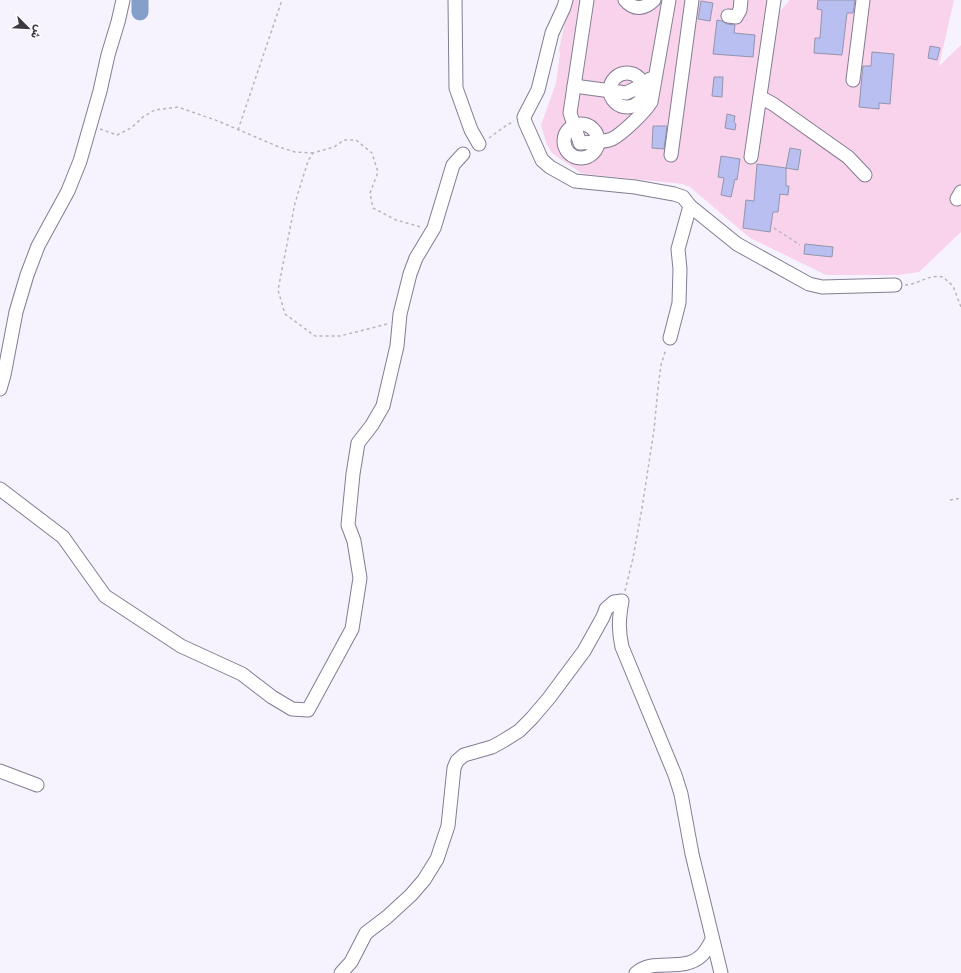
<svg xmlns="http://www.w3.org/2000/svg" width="961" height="973" viewBox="0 0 961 973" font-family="Rubik,Cairo,sans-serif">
  <rect width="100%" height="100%" fill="#f6f3fe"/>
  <path fill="#f9d3eb" d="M570,0H769L778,13L790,0H954L939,66L961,45V232L919,272L899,275H826L750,238L690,187L683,184L585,174L581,173L552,153L547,145L541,125L556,83L560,53L559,50Z"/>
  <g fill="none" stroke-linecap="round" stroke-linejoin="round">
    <path stroke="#849fca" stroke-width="17" d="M140,12V0"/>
  </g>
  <g fill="#babff1" stroke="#9295ad">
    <path d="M818,0H855L853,13H847L842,55L814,53L815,38H820L822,10L817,9Z"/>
    <path d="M701,1L713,3L710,21L698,19Z"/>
    <path d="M717,20L722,21L727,24L735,25L734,33L755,35L753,57L713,54Z"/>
    <path d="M930,46L940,48L937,60L928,58Z"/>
    <path d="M872,52L894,54L890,104L879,103V109L859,107L863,66H871Z"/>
    <path d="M714,77H723L722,97L712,96Z"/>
    <path d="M727,114L735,116L734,122L736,124L735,130L725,128Z"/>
    <path d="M653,126H667L664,149L652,148Z"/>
    <path d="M790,148L801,150L798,170L786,168Z"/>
    <path d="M721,156L740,159L737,180L735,179L731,197L721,195L724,178L718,177Z"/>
    <path d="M757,164L786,168V186H789L788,195L780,194L778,212H773L770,232L743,228L746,200L754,201Z"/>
    <path d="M805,244L833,247L832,257L804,254Z"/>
  </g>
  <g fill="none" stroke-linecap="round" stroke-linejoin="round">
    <g stroke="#837c93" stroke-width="15">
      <g id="minor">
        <path d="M455,0L456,88L471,130L479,144"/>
        <path d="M566,0L564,7L552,33L538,90L524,117L525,122L542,160L550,167L575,181L635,187L674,194L683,197L690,206L737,244L809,284L822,287L895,285"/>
        <path d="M587,0L570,113L580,143C590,142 602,143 612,139C622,134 645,112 651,102L669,0"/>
        <path d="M625,0C634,11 645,9 654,0"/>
        <path d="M728,16L736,17L740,10L741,0"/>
        <circle cx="627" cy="90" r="17"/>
        <path d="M853,80L863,0"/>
        <path d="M574,86L626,93L643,85L650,79"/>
        <path d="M760,97L773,104L848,157L865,175"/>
        <circle cx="581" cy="141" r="17"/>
        <path d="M671,155L692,0"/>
        <path d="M751,157L774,0"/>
        <path d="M957,199L961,192"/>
        <path d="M670,338L679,303L680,269L678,249L690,206"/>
        <path d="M0,389L4,375L16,312L27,275L38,246L68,191L80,161L100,91L108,55L118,22L123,0"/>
        <path d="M0,489L63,537L105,596L181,646L242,674L272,697L292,709L308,710L352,629L360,578L354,541L348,525L353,474L358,443L372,425L383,406L397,346L400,314L410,274L416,258L434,228L453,165L463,154"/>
        <path d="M0,771L37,785"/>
        <path d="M341,973L351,962L366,933L387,917L411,895L424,880L437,859L448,826L454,768L457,761L464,755L492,747L503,741L519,731L532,718L549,698L584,651L603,617L606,609L614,602L622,601C619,618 618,629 622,647L675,775L681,794L692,854L721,973"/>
        <path d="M636,973C654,957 682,973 701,956C706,952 709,945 712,940"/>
      </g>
    </g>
    <g stroke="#b8b5c0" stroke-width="1.5" stroke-dasharray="3 3" stroke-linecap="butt">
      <path d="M100,129L117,135L131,128L143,117L155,110L178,107L218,121L279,147L295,152L313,153"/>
      <path d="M238,130L282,0"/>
      <path d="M489,138L507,125L514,121"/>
      <path d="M774,228L800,245"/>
      <path d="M905,285C920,284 928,274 943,277L953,286L961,307"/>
      <path d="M387,324L340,336H315L285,314L278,290L295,203L308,161L313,153L334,147L344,140H356L372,153L378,172L370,193L373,208L396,220L421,227"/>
      <path d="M950,500L961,498"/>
      <path d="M625,591L633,558L642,508L654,430L658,388L661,365L666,349"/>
    </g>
    <use href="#minor" stroke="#fff" stroke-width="13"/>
  </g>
  <g transform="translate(28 28) rotate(114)" stroke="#ffffff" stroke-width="3" paint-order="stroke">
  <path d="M0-3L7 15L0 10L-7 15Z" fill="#3c3943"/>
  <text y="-6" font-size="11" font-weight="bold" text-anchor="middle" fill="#3c3943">ش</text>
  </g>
</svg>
